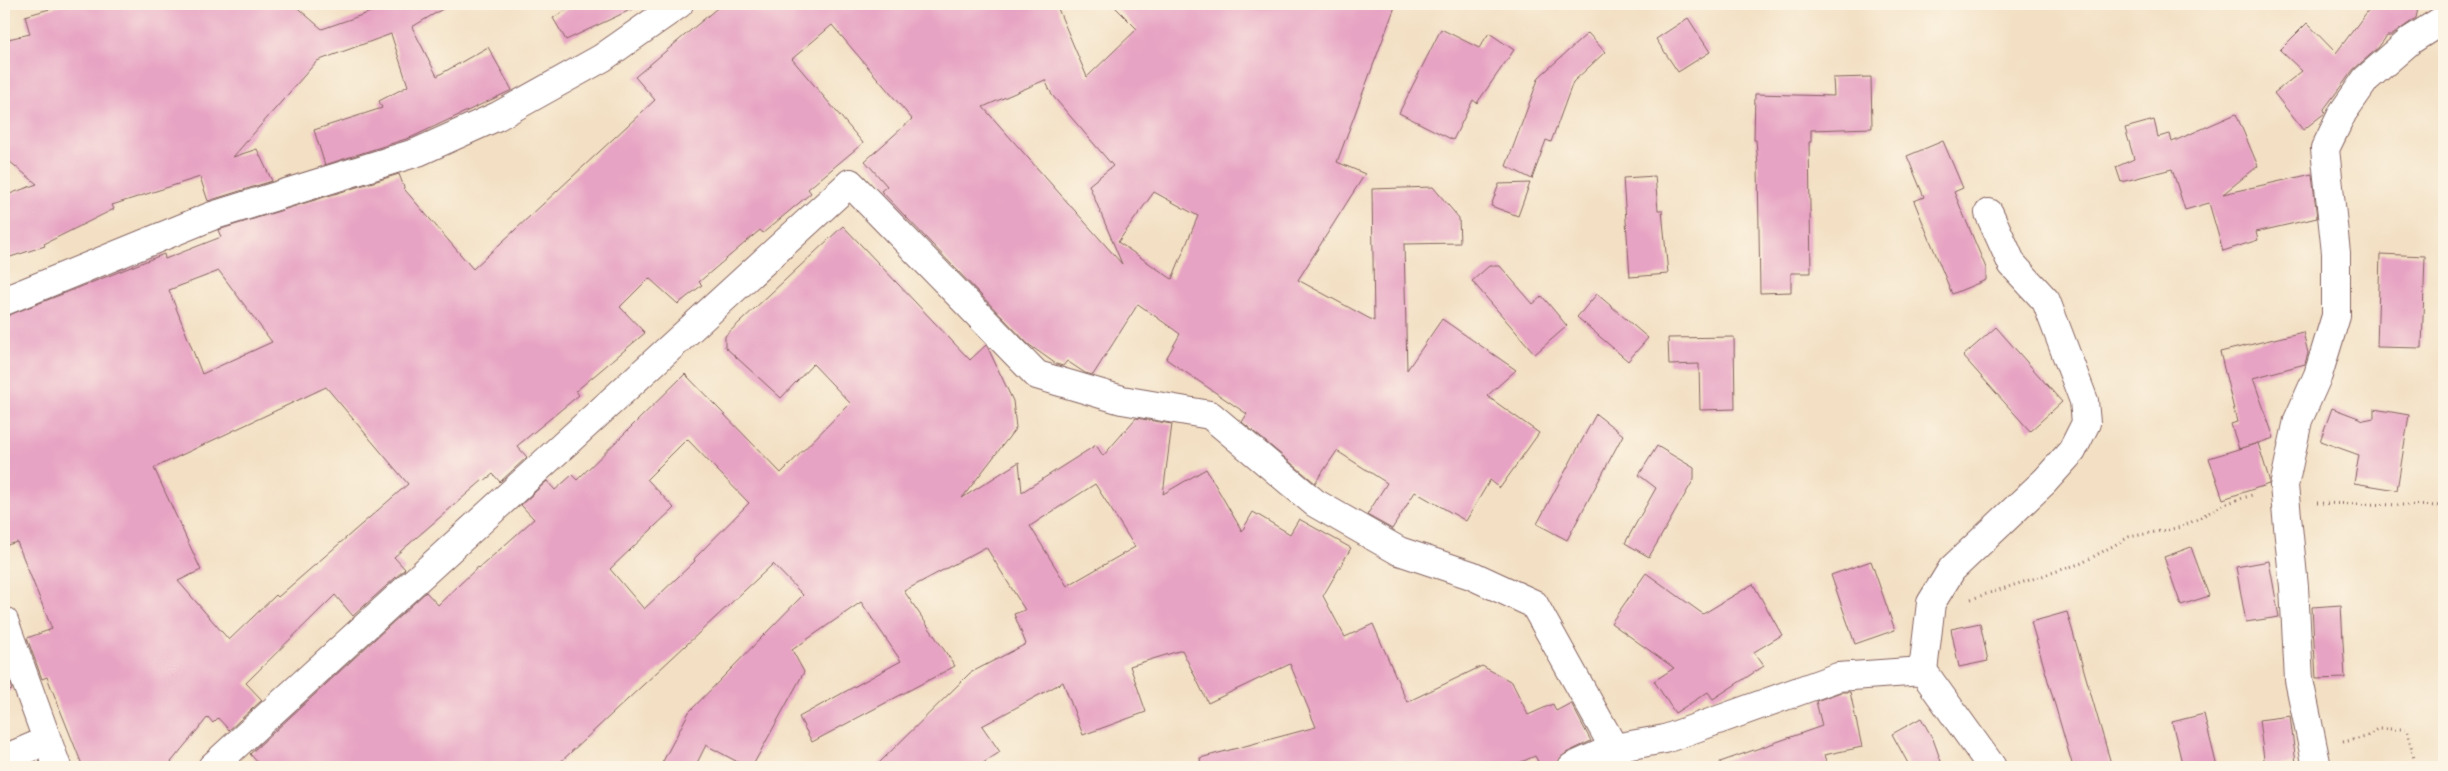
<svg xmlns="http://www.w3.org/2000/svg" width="2448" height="771" viewBox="0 0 2448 771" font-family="'Comic Neue',sans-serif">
  <rect width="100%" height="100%" fill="#fcf5e5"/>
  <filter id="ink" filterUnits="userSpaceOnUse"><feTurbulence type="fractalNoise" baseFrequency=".02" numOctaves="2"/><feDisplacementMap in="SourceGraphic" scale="10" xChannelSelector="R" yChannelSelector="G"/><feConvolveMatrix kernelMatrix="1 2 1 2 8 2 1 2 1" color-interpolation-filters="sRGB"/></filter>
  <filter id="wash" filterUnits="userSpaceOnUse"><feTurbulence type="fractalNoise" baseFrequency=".0096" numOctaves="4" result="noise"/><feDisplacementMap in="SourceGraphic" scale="20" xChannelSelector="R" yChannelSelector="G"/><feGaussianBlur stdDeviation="1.12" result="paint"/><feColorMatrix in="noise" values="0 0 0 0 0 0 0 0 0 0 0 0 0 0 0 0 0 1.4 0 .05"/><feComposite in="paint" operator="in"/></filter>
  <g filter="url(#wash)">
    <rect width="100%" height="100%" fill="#f3e0c4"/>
    <g id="blocks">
      <g fill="#e7a3c3" fill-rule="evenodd">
        <path d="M67,4H293L322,29L382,8L380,4H451L412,27L437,76L488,47L512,90L412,137L325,165L314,130L382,108L379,101L408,86L391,34L317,61L233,157L257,149L272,181L208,201L200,177L112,205L114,209L44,244L45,246L4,259V196L37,184L4,157V40L30,34L25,16Z"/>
        <path d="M577,4H643L566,40L553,18Z"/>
        <path d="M722,4H1056L1087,77L1137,29L1112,4H1396L1337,162L1365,174L1298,280L1374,321L1372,189L1433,187L1459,218L1460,243L1404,244L1407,370L1442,319L1516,370L1487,396L1539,433L1500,488L1490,480L1466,521L1415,492L1392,529L1367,515L1387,483L1337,451L1315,483L1242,422L1247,414L1166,359L1180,334L1138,304L1093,375L1085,373L1067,361L1063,366L1056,364L1028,344L881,191L887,186L865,161L912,119L832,25L792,59L863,143L808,189L811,193L763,233L760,230L699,282L702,285L678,304L649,278L620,307L645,333L576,391L579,395L517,446L527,457L500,482L493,474L484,481L483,480L394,557L405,569L353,616L335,595L246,683L262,700L229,730L218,718L213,723L208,717L167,767H83L47,677L42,679L27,638L52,629L17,542L4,546V317L164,254L165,259L221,237L218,230L399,174L405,190L473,269L655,100L635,77ZM1045,80L1052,95L1113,166L1089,185L1122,264L983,107ZM1154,192L1198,216L1172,279L1118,242ZM219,271L272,342L202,374L169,290ZM326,387L408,484L278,597L276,595L229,640L178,581L201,570L154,468Z"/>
        <path d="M2373,4H2419L2416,18L2391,36H2387L2378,48L2353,70L2324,109L2325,113L2303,130L2274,93L2302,71L2280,50L2307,23L2336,53Z"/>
        <path d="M1688,18L1710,52L1678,72L1656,39Z"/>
        <path d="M1441,29L1479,48L1489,33L1514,50L1477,103L1473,100L1453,140L1399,113Z"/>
        <path d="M1588,33L1605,52L1573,82L1551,142L1546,140L1532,179L1506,166L1539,77Z"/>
        <path d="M1871,77L1872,128L1811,130V142H1809L1811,273H1791V292L1760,293L1758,166L1756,140H1754L1755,94L1834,96L1833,78Z"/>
        <path d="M2236,114L2258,166L2223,194L2312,174L2317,218L2256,232L2258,240L2223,251L2209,203L2185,210L2172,169L2121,182L2116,167L2134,159L2125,128L2154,120L2158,137L2170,134L2172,142Z"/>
        <path d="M1943,141L1963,188L1954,192L1986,268V280L1952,294L1914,201L1924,197L1907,156Z"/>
        <path d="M1655,176L1658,210H1662L1668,274L1630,277L1623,178Z"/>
        <path d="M1530,183L1518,216L1491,206L1499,184Z"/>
        <path d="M843,226L970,360L986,345L988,348L1013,401L1016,428L962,498L1019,462L1022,492L1096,445L1103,456L1136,418L1172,424L1163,494L1206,469L1242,531L1253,512L1290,534L1299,519L1351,548L1323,596L1345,637L1373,624L1407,702L1482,666L1512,682L1528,715L1553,704L1556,711L1571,703L1591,741L1566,753L1558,762L1546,767H1541L1535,756L1510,767H1201L1200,758L1316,727L1290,664L1208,703L1182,650L1130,666L1146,712L1083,735L1063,682L982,726L1000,752L977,767H875L970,673L1026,644L1014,614L1025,610L986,547L904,591L955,666L812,742L799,717L901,661L861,602L792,650L804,672L752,767H747L706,745L695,767H660L689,712L803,595L773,564L555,767H262L250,754L426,592L438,605L478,567L479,568L534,519L521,505L547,481L555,490L572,475L577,480L685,374L781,473L850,403L813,364L781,398L725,347V336ZM687,439L749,503L694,559L695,561L644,609L610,569L674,508L647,479ZM1095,484L1135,547L1067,586L1030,526Z"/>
        <path d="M2380,254L2425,256L2422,348L2377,347Z"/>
        <path d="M1489,266H1500L1533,304L1542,296L1567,326L1535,354L1472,281Z"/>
        <path d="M1597,294L1648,338L1628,361L1577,317Z"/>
        <path d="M1996,327L2062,402L2030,431L1963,356Z"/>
        <path d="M2303,332L2308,353L2305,364L2253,378L2274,438L2239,449L2231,424L2237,422L2220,352Z"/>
        <path d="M1734,337L1735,409L1700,410L1699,364L1669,365L1668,338Z"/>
        <path d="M2332,408L2364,420L2374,418V409L2409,415L2397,490L2354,483L2359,455L2320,441Z"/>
        <path d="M1596,414L1623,435L1567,540L1537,524Z"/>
        <path d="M2258,443L2269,479V484L2223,499L2209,458Z"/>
        <path d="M1657,446L1694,468V479L1649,557L1625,543L1656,488L1639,475Z"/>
        <path d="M2191,547L2209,596L2181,605L2164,557Z"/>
        <path d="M1871,561L1895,630L1855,644L1831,575Z"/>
        <path d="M2269,561L2279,617L2246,622L2236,567Z"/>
        <path d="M1646,573L1703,614L1753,584L1782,635L1754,652L1764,666L1713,699L1708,692L1675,713L1654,681L1674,668L1611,623Z"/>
        <path d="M2341,605L2345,678L2316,679L2312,607Z"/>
        <path d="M2067,612L2112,767H2073L2031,622Z"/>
        <path d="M1980,623L1988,661L1959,667L1951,629Z"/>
        <path d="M4,666L12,690L4,693Z"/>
        <path d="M1841,692H1850L1862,747L1824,755L1828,767H1721L1720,762L1822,726L1816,701Z"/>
        <path d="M2204,714L2217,767H2183L2172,722Z"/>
        <path d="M2290,716L2296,763L2265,767L2259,720Z"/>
        <path d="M1921,718L1933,739L1943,767H1910L1892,734Z"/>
      </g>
    </g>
  </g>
  <g filter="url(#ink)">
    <use href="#blocks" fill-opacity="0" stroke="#856361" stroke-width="1"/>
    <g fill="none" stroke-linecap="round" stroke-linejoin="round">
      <g stroke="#856361" stroke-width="30">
        <g id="minor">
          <path d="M4,301L212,216L418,152L498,116L602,58L679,4"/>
          <path d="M4,621L57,767"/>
          <path d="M1923,671L1931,603L1952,569L2045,481L2072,451L2086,423L2084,401L2046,301L2012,264L1989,213"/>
          <path d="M4,759L46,741"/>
          <path d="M212,767L850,183L1037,375L1122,400L1210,415L1315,503L1399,551L1471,575L1534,604L1614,748"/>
          <path d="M1572,767L1614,748L1665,739L1838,677L1923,671L1992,767"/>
          <path d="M2317,767L2299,680L2294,587L2284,486L2298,420L2318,375L2336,316V253L2325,149L2343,112L2366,79L2411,40L2444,19"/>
        </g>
      </g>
      <g stroke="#856361" stroke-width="3" stroke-dasharray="1 4" stroke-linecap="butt">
        <path d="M14,4H18"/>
        <path d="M2317,503L2444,506"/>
        <path d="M1971,599L2082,563L2129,537L2182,527L2225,504L2252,495"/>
        <path d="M2343,742L2366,737L2377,729H2407L2416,767"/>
      </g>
      <use href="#minor" stroke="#fff" stroke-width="28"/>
    </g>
  </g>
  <rect width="2448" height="771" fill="none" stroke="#fcf5e5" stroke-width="20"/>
</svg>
